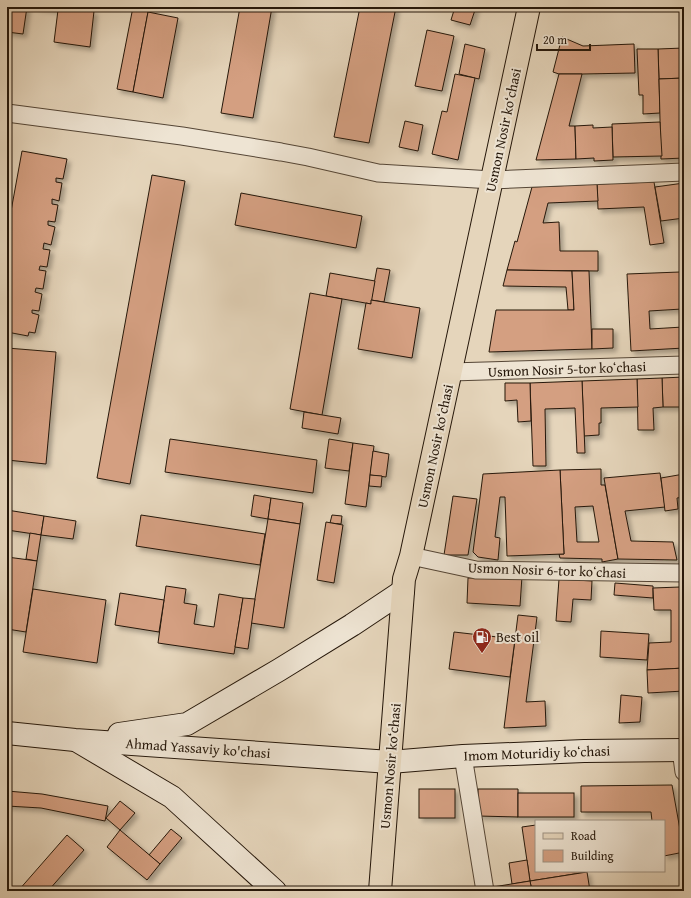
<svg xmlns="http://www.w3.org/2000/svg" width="691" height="898" viewBox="0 0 691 898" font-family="'Gentium Book Plus',serif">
  <defs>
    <filter id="shadow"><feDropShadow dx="3.5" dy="3.5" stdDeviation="2" flood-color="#0004"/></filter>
  </defs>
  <rect width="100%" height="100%" fill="#e5d5bb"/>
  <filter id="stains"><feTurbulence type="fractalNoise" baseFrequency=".005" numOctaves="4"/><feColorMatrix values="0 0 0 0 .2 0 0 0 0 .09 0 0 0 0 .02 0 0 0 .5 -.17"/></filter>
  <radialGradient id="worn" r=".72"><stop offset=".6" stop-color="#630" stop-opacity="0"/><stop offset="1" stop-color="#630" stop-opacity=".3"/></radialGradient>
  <g fill="#d49f81" stroke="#25170a" fill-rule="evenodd" filter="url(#shadow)">
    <path d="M7,7H27L23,34L7,32Z"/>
    <path d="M36,7H79V9L94,11L90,47L54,42L58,10Z"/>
    <path d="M133,7H149L133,92L117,89Z"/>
    <path d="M240,7H272L253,118L221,113Z"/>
    <path d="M360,7H396L369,143L334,137Z"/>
    <path d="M455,7H476L470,25L451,20Z"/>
    <path d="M148,12L178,18L163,98L133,92Z"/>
    <path d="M427,30L454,36L442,91L415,86Z"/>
    <path d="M562,37L583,46L634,44L635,73L582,74H559L553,72Z"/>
    <path d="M465,44L485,49L479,79L459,74Z"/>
    <path d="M684,48V78L659,79L658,49Z"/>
    <path d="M637,49H658L660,113L643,114V95H639Z"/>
    <path d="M455,74L475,78L458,160L432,154L442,111L447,112Z"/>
    <path d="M559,74H582L569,126H575L576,159L536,160Z"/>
    <path d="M684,78V158L661,159L659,79Z"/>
    <path d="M405,121L423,125L418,151L399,147Z"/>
    <path d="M660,122L662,156L613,157L612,124Z"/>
    <path d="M593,125V128L612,127L613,160L594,161V158L576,159L575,126Z"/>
    <path d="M22,151L67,159L63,179L56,178V182L62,183L59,201L52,199V204L58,205L55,222L48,221V225L55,227L51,245L44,243L43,249L50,250L47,267L40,266L39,270L46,271L43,289L36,288L35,292L42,294L39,311L32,310V313L39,315L35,333L29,332L28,336L7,332V233Z"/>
    <path d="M152,175L185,181L130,484L97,478Z"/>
    <path d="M654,182L664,243L650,245L644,207L598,209L597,184Z"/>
    <path d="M684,183V218L661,221L655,187Z"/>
    <path d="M597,184L598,201L548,203L543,223L559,222L560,251H598V271L507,270L515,241L517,242L532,187Z"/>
    <path d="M241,193L362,216L356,248L235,225Z"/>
    <path d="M377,268L390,270L384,302L371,300Z"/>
    <path d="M507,270L572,271L574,310H568L566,287L503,286Z"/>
    <path d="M572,271H589L592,349L489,352L496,310H574Z"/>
    <path d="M680,272L682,309L649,311L650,329L683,327L684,348L631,351L627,274Z"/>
    <path d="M330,273L375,281L371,304L326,296Z"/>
    <path d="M310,293L342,299L322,415L290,409Z"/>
    <path d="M681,298H684V347Z"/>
    <path d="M371,300L420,308L412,358L358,349L366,303L371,304Z"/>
    <path d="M592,329H613V348L592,349Z"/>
    <path d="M7,348L56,352L46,464L7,460Z"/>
    <path d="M684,377V407H663L662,378Z"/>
    <path d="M662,378L663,407L653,408L654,430H638L637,379Z"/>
    <path d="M637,379L638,407L601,408V423H599V435L584,436L582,381Z"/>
    <path d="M582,381L585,453H577L575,408L545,409L546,466H533L530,383Z"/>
    <path d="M505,383H530L531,421L518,422L517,400L505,401Z"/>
    <path d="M304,412L341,418L338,434L302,428Z"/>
    <path d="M170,439L317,460L313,493L165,472Z"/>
    <path d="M329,439L353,443L349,471L325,468Z"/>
    <path d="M353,443L374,446L366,507L345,504Z"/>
    <path d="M373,451L389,454L386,477L370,475Z"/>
    <path d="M601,469V485H605L618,559L602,562V559L560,558L559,554H564L560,470ZM593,506L599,542H577L575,507Z"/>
    <path d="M560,470L564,554L507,556L505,497H500L495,537L500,538L498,560L478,557L473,552L483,474Z"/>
    <path d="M660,473L665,507L625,511L631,541L673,542L677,560L618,559L604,478Z"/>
    <path d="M684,474V497L677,498L678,509L665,511L661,478Z"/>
    <path d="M370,475L382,476L381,487L369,486Z"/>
    <path d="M254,495L271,498L268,519L251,516Z"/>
    <path d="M453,496L477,499L468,555H444Z"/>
    <path d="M271,498L303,503L300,524L268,519Z"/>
    <path d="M7,510L44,516L41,535L7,530Z"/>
    <path d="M141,515L265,534L260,565L136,546Z"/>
    <path d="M332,515L342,516L341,524L330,523Z"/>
    <path d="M44,516L76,521L73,539L41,535Z"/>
    <path d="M268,519L300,524L284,628L251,623Z"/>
    <path d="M326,522L343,525L334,583L317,580Z"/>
    <path d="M30,533L41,535L37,561L26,559Z"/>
    <path d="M7,557L37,561L26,632L7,629Z"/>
    <path d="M522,576L520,606L467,603L468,578Z"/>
    <path d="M559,579L592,581L591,600L573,599L571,622L556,621Z"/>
    <path d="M615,583L653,586V598L614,595Z"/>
    <path d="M166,586L186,589L184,603L197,605L194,624L214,627L219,594L243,598L234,654L158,643Z"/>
    <path d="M680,587L684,604V668L647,670L649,643L671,642V610H654L653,588Z"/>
    <path d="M33,589L106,600L97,663L23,652Z"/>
    <path d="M120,593L164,600L159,632L115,625Z"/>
    <path d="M243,598L255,599L248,649L235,647Z"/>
    <path d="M518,615L537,617L526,702L545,701L546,726L504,728Z"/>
    <path d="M601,631L649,634L647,660L600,657Z"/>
    <path d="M454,632L515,639L510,677L449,669Z"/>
    <path d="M684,668V691L648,693L647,670Z"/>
    <path d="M621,695L642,697L640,722L619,723Z"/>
    <path d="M672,785L684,852L664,856V821H652L651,812H581V786Z"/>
    <rect x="419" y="789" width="36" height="29"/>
    <path d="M478,789H518V817L478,816Z"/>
    <path d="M7,791L42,794L108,806L105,821L41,808L7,806Z"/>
    <rect x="518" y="793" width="56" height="24"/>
    <path d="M120,801L135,813L120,830L106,818Z"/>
    <path d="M536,825V871L587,872L530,881L522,827Z"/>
    <path d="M171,829L182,838L160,864L149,855Z"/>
    <path d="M120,830L160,864L147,880L107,847Z"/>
    <path d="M67,835L84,850L48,891H18Z"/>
    <path d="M527,860L530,881L512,884L509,863Z"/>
    <path d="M587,872L590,891H574V888L552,891H532L530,881Z"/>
    <path d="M530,881L532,891H493V887Z"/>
  </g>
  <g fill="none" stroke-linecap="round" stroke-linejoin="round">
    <g stroke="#554636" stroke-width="19">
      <g id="street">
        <path d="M7,113L182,136L281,152L308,157L378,173L492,180L684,172"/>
        <path d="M451,372L684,365"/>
        <path d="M411,556L476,570L684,573"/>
        <path d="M681,750L684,772"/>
        <path d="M463,756L485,891"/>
      </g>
    </g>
    <g stroke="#25170a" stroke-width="24">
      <g id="secondary">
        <path d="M7,733L75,740L390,762L463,756L584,751L684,750"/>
        <path d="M119,734L187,724L279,670L352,625L403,591"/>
        <path d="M79,742L172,797L275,891"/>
      </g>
    </g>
    <g stroke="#25170a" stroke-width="24">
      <path id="primary" d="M380,891L404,579L411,556L529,7"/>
    </g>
    <use href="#street" stroke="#eee4d3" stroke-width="17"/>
    <use href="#secondary" stroke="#eee4d3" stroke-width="22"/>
    <use href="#primary" stroke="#e5d5bb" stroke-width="22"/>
  </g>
  <defs>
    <g id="fuel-pin" transform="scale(1)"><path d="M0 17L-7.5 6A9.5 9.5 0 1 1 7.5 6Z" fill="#8f2418" stroke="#eee4d3"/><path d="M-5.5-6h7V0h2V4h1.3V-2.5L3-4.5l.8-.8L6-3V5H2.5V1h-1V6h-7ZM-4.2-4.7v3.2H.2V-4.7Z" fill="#fff"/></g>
  </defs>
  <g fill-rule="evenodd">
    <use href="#fuel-pin" x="482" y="637"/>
  </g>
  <g text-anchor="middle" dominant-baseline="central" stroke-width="4" stroke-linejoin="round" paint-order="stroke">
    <g font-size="14" fill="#25170a" stroke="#eee4d3">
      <text transform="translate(503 130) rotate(-78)">Usmon Nosir ko‘chasi</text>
      <text transform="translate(567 369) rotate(-2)">Usmon Nosir 5-tor koʻchasi</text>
      <text transform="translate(435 446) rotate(-78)">Usmon Nosir ko‘chasi</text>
      <text transform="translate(547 570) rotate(2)">Usmon Nosir 6-tor koʻchasi</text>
      <text transform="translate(198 748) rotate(4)">Ahmad Yassaviy ko'chasi</text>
      <text transform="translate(537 753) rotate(-2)">Imom Moturidiy koʻchasi</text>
      <text transform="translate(390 766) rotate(-85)">Usmon Nosir ko‘chasi</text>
    </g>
    <g font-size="14" fill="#25170a" stroke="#eee4d3" text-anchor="start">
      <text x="496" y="637">Best oil</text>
    </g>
  </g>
  <rect width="691" height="898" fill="none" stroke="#e5d5bb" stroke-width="24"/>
  <rect x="8" y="8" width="675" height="882" fill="none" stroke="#25170a" stroke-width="2"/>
  <rect x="12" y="12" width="667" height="874" fill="none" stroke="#25170a"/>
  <rect x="535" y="820" width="130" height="52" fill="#eee4d3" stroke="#9e9283"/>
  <rect x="543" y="833" width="20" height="6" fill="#e5d5bb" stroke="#9e9283"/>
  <text x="571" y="840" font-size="12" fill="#25170a">Road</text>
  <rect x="543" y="850" width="20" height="12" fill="#d49f81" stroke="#9e9283"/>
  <text x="571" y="860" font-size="12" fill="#25170a">Building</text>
  <path d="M537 44v6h53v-6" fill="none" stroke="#25170a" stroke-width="2"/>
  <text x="543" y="44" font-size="12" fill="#25170a" stroke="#eee4d3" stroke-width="3" paint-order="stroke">20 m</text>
  <rect width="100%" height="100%" filter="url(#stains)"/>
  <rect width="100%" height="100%" fill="url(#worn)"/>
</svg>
